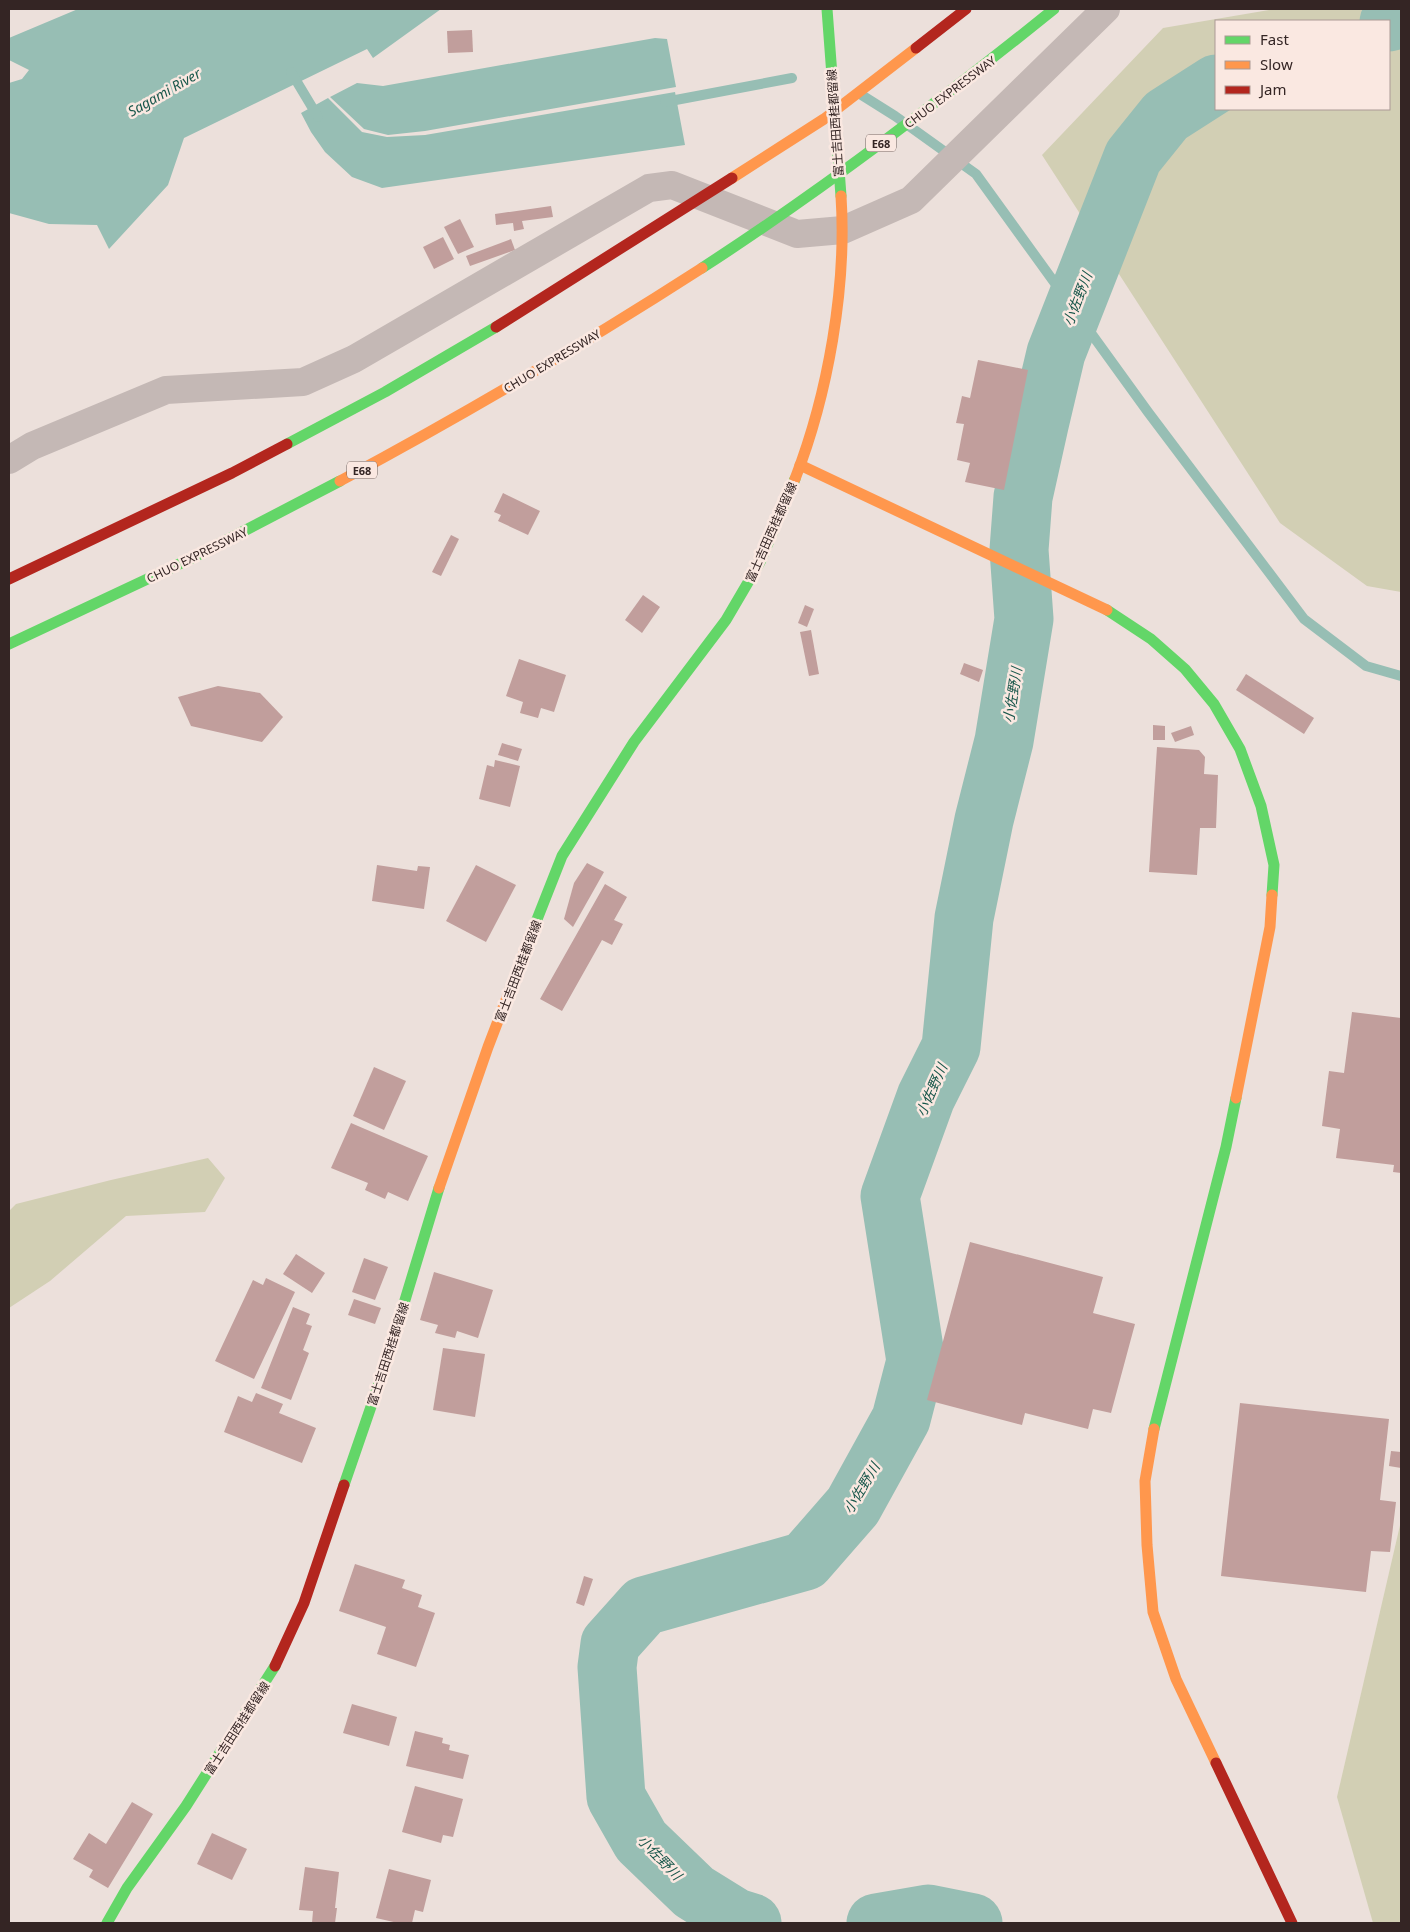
<svg xmlns="http://www.w3.org/2000/svg" width="1410" height="1932" viewBox="0 0 1410 1932" font-family="'Noto Sans','Noto Sans JP',sans-serif">
  <rect width="100%" height="100%" fill="#ece0db"/>
  <g fill="#d2cfb4" fill-rule="evenodd">
    <path d="M1275,9H1401V592L1367,586L1280,523L1042,155L1163,28ZM1216,21H1389V109H1216Z"/>
    <path d="M208,1158L225,1178L205,1212L126,1216L50,1281L9,1308V1211L16,1204L111,1180Z"/>
    <path d="M1401,1521V1923H1373L1337,1797Z"/>
  </g>
  <g fill="#97beb4">
    <path d="M78,9H441L373,58L367,49L184,138L168,185L109,249L97,225L49,224L9,213V83L22,79L29,70L9,60V38Z"/>
    <path d="M655,38L667,39L676,87L425,131L388,135L364,129L330,97L357,83L383,86Z"/>
    <path d="M675,92L685,145L382,188L352,177L325,152L311,132L301,113L328,98L362,132L387,137L425,135Z"/>
  </g>
  <g fill="none" stroke-linecap="round" stroke-linejoin="round">
    <g stroke="#97beb4" stroke-width="10">
      <path d="M291,72L318,117"/>
      <path d="M860,94L895,116L976,174L1148,412L1304,619L1366,666L1401,676"/>
      <path d="M665,102L792,78"/>
    </g>
    <g stroke="#97beb4" stroke-width="59">
      <path d="M1389,22L1401,19"/>
      <path d="M752,1923L736,1918L694,1892L641,1841L616,1797L607,1667L610,1644L644,1606L805,1561L853,1506L901,1419L916,1361L890,1196L926,1097L951,1047L964,918L984,820L1004,741L1024,619L1019,550L1023,497L1039,425L1056,353L1133,157L1166,116L1216,84"/>
      <path d="M876,1923L928,1914L973,1923"/>
    </g>
  </g>
  <g fill="#c19e9c">
    <path d="M472,30L473,52L448,53L447,31Z"/>
    <path d="M551,206L553,217L522,221L524,229L514,231L513,223L496,225L495,214Z"/>
    <path d="M460,219L474,247L458,254L444,227Z"/>
    <path d="M443,237L454,259L434,269L423,247Z"/>
    <path d="M511,239L515,250L470,266L466,256Z"/>
    <path d="M978,360L1028,370L1004,490L965,482L970,463L957,460L964,424L956,423L962,396L970,398Z"/>
    <path d="M503,493L540,511L528,535L498,521L501,515L494,512Z"/>
    <path d="M451,535L459,539L441,576L432,572Z"/>
    <path d="M643,595L660,607L642,633L625,620Z"/>
    <path d="M805,605L814,609L807,627L798,623Z"/>
    <path d="M811,630L819,674L809,676L800,632Z"/>
    <path d="M519,659L566,675L554,712L541,708L538,718L520,713L523,702L506,696Z"/>
    <path d="M964,663L983,670L979,682L960,674Z"/>
    <path d="M1246,674L1314,718L1304,734L1236,690Z"/>
    <path d="M218,686L260,693L283,717L262,742L191,726L178,697Z"/>
    <path d="M1153,725L1165,726V740H1153Z"/>
    <path d="M1191,726L1194,735L1175,742L1171,733Z"/>
    <path d="M502,743L522,749L518,761L498,755Z"/>
    <path d="M1157,747L1199,750L1205,757L1204,774L1218,775L1216,828H1200L1197,875L1149,872Z"/>
    <path d="M495,760L520,766L510,807L479,799L487,765L494,767Z"/>
    <path d="M587,863L604,872L573,927L564,919L574,883Z"/>
    <path d="M377,865L417,871L418,866L430,867L424,909L372,901Z"/>
    <path d="M476,865L516,885L486,942L446,921Z"/>
    <path d="M605,884L627,897L614,920L623,924L612,945L602,940L562,1011L540,999Z"/>
    <path d="M1352,1012L1401,1018V1173L1393,1172L1394,1165L1336,1158L1340,1129L1322,1126L1329,1071L1344,1073Z"/>
    <path d="M374,1067L406,1081L384,1130L353,1116Z"/>
    <path d="M351,1123L428,1156L408,1201L388,1192L385,1199L365,1190L368,1183L331,1168Z"/>
    <path d="M970,1242L1103,1277L1093,1313L1135,1324L1111,1413L1093,1409L1088,1429L1025,1413L1022,1425L927,1400Z"/>
    <path d="M296,1254L325,1273L312,1293L283,1274Z"/>
    <path d="M364,1258L388,1267L375,1300L352,1292Z"/>
    <path d="M434,1272L493,1290L478,1338L457,1331L455,1338L435,1333L438,1325L420,1320Z"/>
    <path d="M266,1278L295,1292L254,1379L215,1361L253,1280L263,1285Z"/>
    <path d="M354,1299L381,1308L375,1324L348,1315Z"/>
    <path d="M293,1307L310,1314L306,1324L312,1326L303,1350L309,1353L291,1400L261,1388Z"/>
    <path d="M443,1348L485,1354L475,1417L433,1410Z"/>
    <path d="M256,1393L283,1404L279,1413L316,1428L302,1463L224,1432L238,1396L252,1402Z"/>
    <path d="M1240,1403L1389,1419L1380,1500L1396,1502L1390,1552L1371,1551L1366,1592L1221,1576Z"/>
    <path d="M1391,1451L1401,1452V1468L1389,1466Z"/>
    <path d="M355,1564L405,1580L402,1588L422,1595L418,1607L435,1613L416,1667L377,1654L386,1627L339,1611Z"/>
    <path d="M584,1576L593,1579L584,1606L576,1603Z"/>
    <path d="M352,1704L397,1717L389,1746L343,1733Z"/>
    <path d="M415,1731L443,1738L442,1743L450,1745L449,1750L469,1755L463,1779L406,1766Z"/>
    <path d="M415,1786L463,1799L453,1837L443,1835L441,1843L402,1832Z"/>
    <path d="M132,1802L153,1814L108,1888L89,1877L93,1870L73,1859L89,1833L106,1844Z"/>
    <path d="M212,1833L247,1849L232,1880L197,1864Z"/>
    <path d="M305,1867L339,1872L335,1908H337L335,1923H312L313,1911L299,1910Z"/>
    <path d="M389,1869L431,1880L423,1912L415,1910L412,1923H398L376,1918Z"/>
  </g>
  <g fill="none" stroke-linecap="round" stroke-linejoin="round">
    <path stroke="#c4b8b5" stroke-width="28" d="M9,460L32,446L166,390L303,382L354,359L649,188L672,185L797,234L843,230L911,200L1106,9"/>
    <g stroke="#63d668" stroke-width="11">
      <path d="M827,9L841,196"/>
      <path d="M702,268C824,189 940,101 1054,9"/>
      <path d="M287,444L385,392L496,327"/>
      <path d="M1107,610L1151,639L1185,669L1214,704L1240,749L1261,806L1274,865L1272,895"/>
      <path d="M9,644L190,559L340,481"/>
      <path d="M534,927L562,856L634,742L726,620L760,562L795,479"/>
      <path d="M1154,1429L1226,1147L1236,1098"/>
      <path d="M344,1485L385,1366L439,1188"/>
      <path d="M107,1923L127,1888L186,1806L275,1666"/>
    </g>
    <g stroke="#ff974d" stroke-width="11">
      <path d="M732,178L824,119L916,48"/>
      <path d="M800,465L1107,610"/>
      <path d="M795,479C828,394 847,287 841,196"/>
      <path d="M340,481C463,415 584,344 702,268"/>
      <path d="M1236,1098L1270,927L1272,895"/>
      <path d="M439,1188L488,1047L534,927"/>
      <path d="M1154,1429L1145,1481L1147,1545L1153,1612L1176,1679L1216,1763"/>
    </g>
    <g stroke="#b3261e" stroke-width="11">
      <path d="M916,48L966,9"/>
      <path d="M496,327L732,178"/>
      <path d="M9,579L232,473L287,444"/>
      <path d="M275,1666L304,1603L344,1485"/>
      <path d="M1216,1763L1292,1923"/>
    </g>
  </g>
  <g text-anchor="middle" dominant-baseline="central" stroke-width="5" stroke-linejoin="round" paint-order="stroke">
    <g fill="#fae8e1" stroke="#6f605d" stroke-width="1">
      <rect x="866" y="134.5" width="30" height="17" rx="4"/>
      <rect x="347" y="461.5" width="30" height="17" rx="4"/>
    </g>
    <g font-size="11" font-weight="bold" fill="#342524">
      <text x="881" y="143">E68</text>
      <text x="362" y="470">E68</text>
    </g>
    <g font-size="12" fill="#342524" stroke="#fae8e1">
      <text transform="translate(950 92) rotate(-37)">CHUO EXPRESSWAY</text>
      <text transform="translate(835 123) rotate(-94)">富士吉田西桂都留線</text>
      <text transform="translate(552 361) rotate(-31)">CHUO EXPRESSWAY</text>
      <text transform="translate(771 532) rotate(-66)">富士吉田西桂都留線</text>
      <text transform="translate(197 555) rotate(-26)">CHUO EXPRESSWAY</text>
      <text transform="translate(518 971) rotate(-69)">富士吉田西桂都留線</text>
      <text transform="translate(388 1354) rotate(-72)">富士吉田西桂都留線</text>
      <text transform="translate(237 1728) rotate(-57)">富士吉田西桂都留線</text>
    </g>
    <g font-size="14" font-style="italic" fill="#18574b" stroke="#fae8e1">
      <text transform="translate(164 92) rotate(-30)">Sagami River</text>
      <text transform="translate(1077 299) rotate(-69)">小佐野川</text>
      <text transform="translate(1012 695) rotate(-81)">小佐野川</text>
      <text transform="translate(931 1090) rotate(-66)">小佐野川</text>
      <text transform="translate(861 1488) rotate(-59)">小佐野川</text>
      <text transform="translate(660 1857) rotate(46)">小佐野川</text>
    </g>
  </g>
  <rect width="1410" height="1932" fill="none" stroke="#342524" stroke-width="20"/>
  <rect x="1215" y="20" width="175" height="90" fill="#fae8e1" stroke="#ab9a95"/>
  <rect x="1225" y="36" width="25" height="8" fill="#63d668" stroke="#ab9a95"/>
  <text x="1260" y="45" font-size="15" fill="#342524">Fast</text>
  <rect x="1225" y="61" width="25" height="8" fill="#ff974d" stroke="#ab9a95"/>
  <text x="1260" y="70" font-size="15" fill="#342524">Slow</text>
  <rect x="1225" y="86" width="25" height="8" fill="#b3261e" stroke="#ab9a95"/>
  <text x="1260" y="95" font-size="15" fill="#342524">Jam</text>
</svg>
